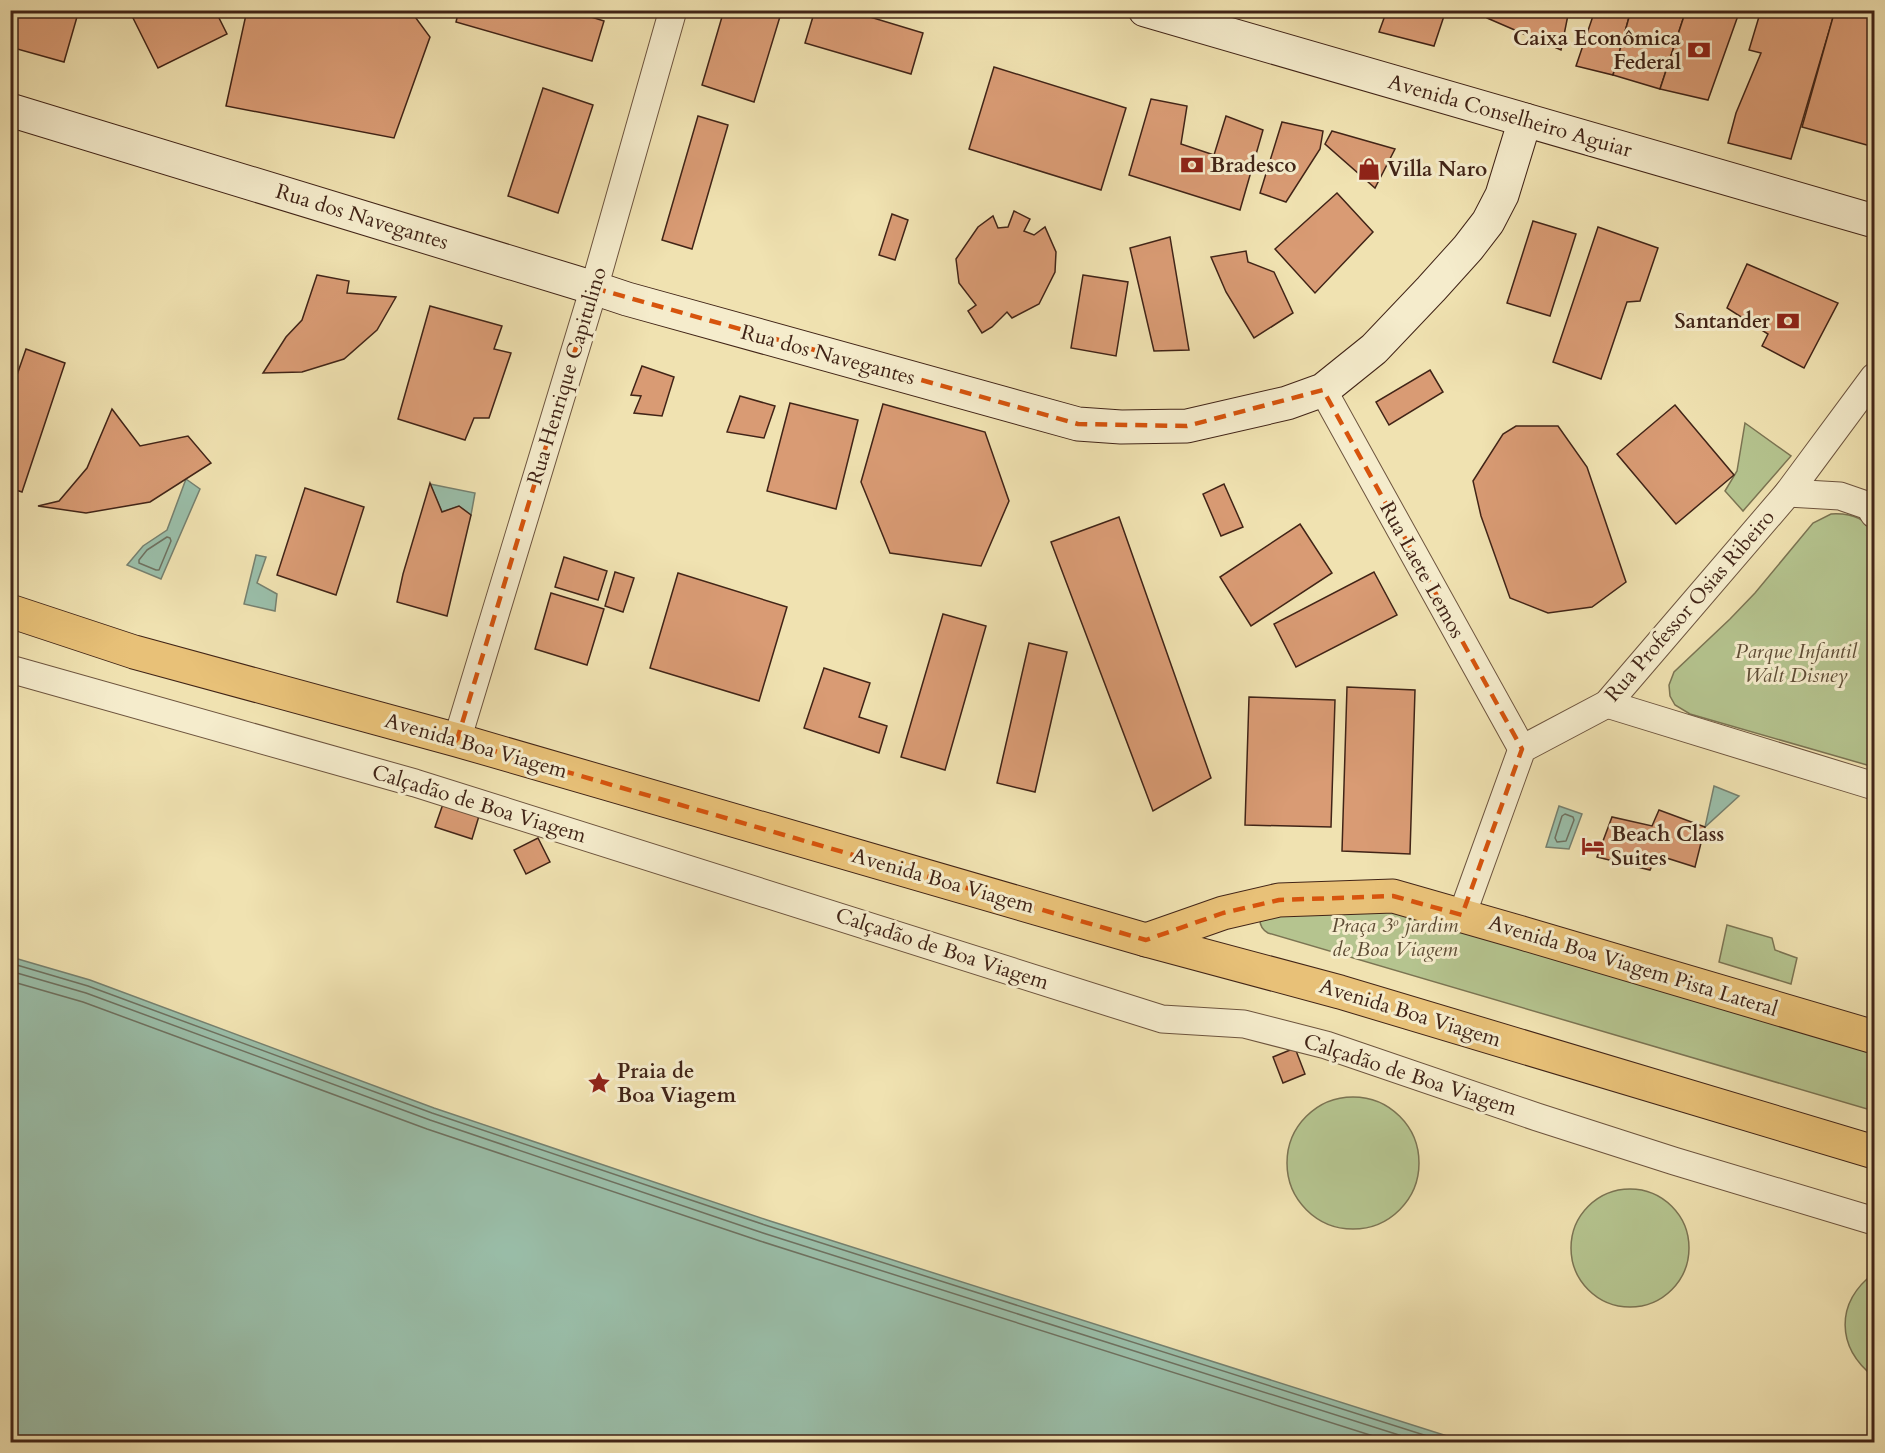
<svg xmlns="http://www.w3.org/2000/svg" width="1885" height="1453" viewBox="0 0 1885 1453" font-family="Cardo,serif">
  <rect width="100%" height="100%" fill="#f0e2b1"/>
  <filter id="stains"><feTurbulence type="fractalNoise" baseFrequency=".00333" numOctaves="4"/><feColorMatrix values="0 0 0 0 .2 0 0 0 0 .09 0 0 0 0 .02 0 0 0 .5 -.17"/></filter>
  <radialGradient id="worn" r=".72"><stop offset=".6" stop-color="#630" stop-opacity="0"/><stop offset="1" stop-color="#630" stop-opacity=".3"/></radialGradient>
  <g fill="#b5c48f" stroke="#7b7453" stroke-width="1.5">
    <path d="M1745,423L1791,456L1743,511L1725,491L1737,471Z"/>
    <path d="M1831,514C1848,513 1865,517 1874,533V767L1690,714L1675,705L1670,696L1669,685L1674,672L1730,619L1755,593L1813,523Z"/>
    <path d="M1381,908L1874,1047V1111L1268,933C1261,929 1259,924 1260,916Z"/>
    <path d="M1727,925L1772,938L1775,950L1797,958L1791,984L1719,962Z"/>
    <circle cx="1353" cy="1163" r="66"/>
    <circle cx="1630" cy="1248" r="59"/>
    <path d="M1874,1273V1377C1836,1347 1835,1303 1874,1273Z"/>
  </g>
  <g fill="#9abea9" stroke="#76806f" stroke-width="1.5">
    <path d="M186,479L200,489L161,579L127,565L143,546L167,530Z"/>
    <path d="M430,484L475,493L471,515L459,506L442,512Z"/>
    <path d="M256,555L266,557L257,583L277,594L275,611L244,604Z"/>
    <path d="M1714,786L1739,796L1705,827Z"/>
    <path d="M1559,806L1582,814L1569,849L1546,847Z"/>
    <path d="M11,957L90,980L434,1108L767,1220L1466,1442H11Z"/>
  </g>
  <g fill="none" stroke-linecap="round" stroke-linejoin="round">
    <g stroke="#6e7160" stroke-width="1.5">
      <path d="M167,537L170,538L171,541L159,570H156L139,563V560L147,550Z"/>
      <path d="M1565,814L1573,817L1574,820L1566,841L1557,842L1555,838L1562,816Z"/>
      <path d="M10,963L88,986L432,1113L765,1225L1446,1442"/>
      <path d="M10,971L86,993L430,1120L763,1233L1421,1442"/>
      <path d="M10,981L83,1002L427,1129L760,1241L1392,1442"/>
    </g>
  </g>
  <g fill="#d99b74" stroke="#412417" stroke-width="1.5">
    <path d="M18,10H79L64,62L10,47V39Z"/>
    <path d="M129,10H215L227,34L158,68Z"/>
    <path d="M247,10H410L430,37L394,138L226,106Z"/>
    <path d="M459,10H569L604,21L592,61L456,22Z"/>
    <path d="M724,10H782L754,102L702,85Z"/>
    <path d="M815,10H847L923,33L911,74L805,43Z"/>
    <path d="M1387,10H1446L1434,46L1379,32Z"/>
    <path d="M1489,10H1569L1561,50L1487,18Z"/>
    <path d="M1595,10H1631L1613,75L1576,66Z"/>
    <path d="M1631,10H1686L1660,89L1613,75Z"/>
    <path d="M1686,10H1740L1708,100L1660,89Z"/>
    <path d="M1761,10L1835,11L1791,159L1728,143L1736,113L1761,53L1749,50Z"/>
    <path d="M1874,10V147L1802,127L1835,10Z"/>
    <path d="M994,67L1126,108L1101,190L969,149Z"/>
    <path d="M543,88L593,105L558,213L508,196Z"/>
    <path d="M1151,99L1187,106L1181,144L1214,155L1226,116L1263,130L1240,210L1129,175Z"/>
    <path d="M698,116L728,125L692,249L662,240Z"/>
    <path d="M1282,122L1323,131L1320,149L1286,202L1260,193Z"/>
    <path d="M1332,131L1395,149L1375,188L1325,144Z"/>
    <path d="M1337,193L1373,232L1315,293L1275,249Z"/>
    <path d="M1014,211L1030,219L1024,231L1034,235L1045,227L1056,252L1055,272L1039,304L1012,318L1007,312L992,327L982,333L968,311L976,305L959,283L956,259L978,227L993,216L998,228L1008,227Z"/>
    <path d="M892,214L908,220L895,260L879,255Z"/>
    <path d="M1533,221L1576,234L1550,316L1507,303Z"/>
    <path d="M1598,227L1658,248L1640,301L1627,302L1601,379L1553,362Z"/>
    <path d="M1170,237L1189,350L1154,351L1130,248Z"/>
    <path d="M1246,251L1248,262L1274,272L1293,313L1254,338L1226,292L1211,257Z"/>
    <path d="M1747,264L1838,303L1804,368L1762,346L1768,334L1727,308Z"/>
    <path d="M317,275L349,281L347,293L396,297L377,330L344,359L302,372L263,373L286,337L302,320Z"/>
    <path d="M1083,275L1128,282L1116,356L1071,348Z"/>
    <path d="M430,306L502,326L494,349L511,353L489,418H474L465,440L398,419Z"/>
    <path d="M26,349L65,363L22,492L10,488V395Z"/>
    <path d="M642,366L674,377L662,416L634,413L641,396L631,395Z"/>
    <path d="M1430,370L1443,392L1389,425L1376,402Z"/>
    <path d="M740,396L775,406L764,438L727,432Z"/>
    <path d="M790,403L858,420L836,509L767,491Z"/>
    <path d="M883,404L985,432L1009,501L981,566L890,553L861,482Z"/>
    <path d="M1675,405L1734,475L1676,524L1617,454Z"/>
    <path d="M112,409L140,446L188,436L211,463L150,502L86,513L38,506L59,501L87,468Z"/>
    <path d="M1516,426H1558L1587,467L1626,582L1592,607L1548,613L1510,598L1481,516L1473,481L1503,434Z"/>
    <path d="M430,483L442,512L459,506L471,515L447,616L397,602L403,574Z"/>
    <path d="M1224,484L1243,527L1221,536L1203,494Z"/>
    <path d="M305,488L364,507L336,595L277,575Z"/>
    <path d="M1119,517L1211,778L1153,811L1051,542Z"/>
    <path d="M1300,524L1332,573L1251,626L1220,577Z"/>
    <path d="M564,557L607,571L598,600L555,587Z"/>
    <path d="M615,572L634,578L623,612L605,606Z"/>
    <path d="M1374,572L1397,615L1296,667L1274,624Z"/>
    <path d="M678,573L787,607L759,701L650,668Z"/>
    <path d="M551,593L604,609L587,665L535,649Z"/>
    <path d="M943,614L986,626L945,770L901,757Z"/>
    <path d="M1029,643L1067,652L1035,792L997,783Z"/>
    <path d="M824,668L870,683L859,717L887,726L879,753L804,728Z"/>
    <path d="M1347,687L1415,690L1410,854L1342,851Z"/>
    <path d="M1249,697L1335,700L1331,827L1245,825Z"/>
    <path d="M443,804L479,816L472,839L435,827Z"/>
    <path d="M1659,810L1705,827L1695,867L1657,855L1650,870L1597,857L1612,817L1652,826Z"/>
    <path d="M538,838L550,862L526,874L514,850Z"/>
    <path d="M1295,1048L1305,1074L1283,1083L1273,1057Z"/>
  </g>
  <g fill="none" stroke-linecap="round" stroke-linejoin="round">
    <g stroke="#6d543e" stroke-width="29">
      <g id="street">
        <path d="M1323,390L1522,749"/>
        <path d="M1788,493L1840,496L1869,506L1874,514"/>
        <path d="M10,669L415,783L1162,1019L1244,1024L1326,1045L1537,1117L1674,1161L1874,1221"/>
        <path d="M1607,704L1874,786"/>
        <path d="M457,740L594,288L673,10"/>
        <path d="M1462,915L1522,749L1607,704L1788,493L1874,377"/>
      </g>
    </g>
    <g stroke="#412417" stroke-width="35">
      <g id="secondary">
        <path d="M1145,10L1874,221"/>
        <path d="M10,110L594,288L627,299L1078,424L1121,427L1187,426L1287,403L1323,390L1374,349L1431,289L1468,248L1488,222L1502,195L1525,120"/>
      </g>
    </g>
    <g stroke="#412417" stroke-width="35">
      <g id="primary">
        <path d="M10,611L134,652L457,740L1146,940L1340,992L1874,1152"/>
        <path d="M1146,940L1223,913L1279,900L1393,896L1522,933L1874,1037"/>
      </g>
    </g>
    <use href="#street" stroke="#f5eccc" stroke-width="27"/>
    <use href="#secondary" stroke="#f5eccc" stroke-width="33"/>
    <use href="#primary" stroke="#e8c178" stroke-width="33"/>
  </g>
  <path fill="none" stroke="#d7540d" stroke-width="4.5" stroke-dasharray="12 8" stroke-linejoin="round" d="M594,288L1078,424L1187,426L1323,390L1522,749L1462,915L1393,896L1279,900L1223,913L1146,940L457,740Z"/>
  <defs>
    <g id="bank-bare" transform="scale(1.8)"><path d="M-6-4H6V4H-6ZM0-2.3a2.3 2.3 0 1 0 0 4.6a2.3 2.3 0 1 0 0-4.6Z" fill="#8f2418" stroke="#f5eccc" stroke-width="2.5" paint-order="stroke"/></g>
    <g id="shop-bare" transform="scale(1.8)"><path d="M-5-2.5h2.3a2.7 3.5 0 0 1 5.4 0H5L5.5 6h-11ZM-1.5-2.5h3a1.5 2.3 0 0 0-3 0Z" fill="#8f2418" stroke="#f5eccc" stroke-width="2.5" paint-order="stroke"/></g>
    <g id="hotel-bare" transform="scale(1.8)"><path d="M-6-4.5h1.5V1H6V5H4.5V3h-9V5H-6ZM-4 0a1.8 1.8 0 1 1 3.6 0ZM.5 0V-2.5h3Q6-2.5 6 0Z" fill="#8f2418" stroke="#f5eccc" stroke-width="2.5" paint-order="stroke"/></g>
    <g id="sight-bare" transform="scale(1.8)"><path d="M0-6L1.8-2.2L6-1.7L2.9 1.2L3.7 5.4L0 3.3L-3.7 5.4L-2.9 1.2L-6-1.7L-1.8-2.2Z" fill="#8f2418" stroke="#f5eccc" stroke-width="2.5" paint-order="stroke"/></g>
  </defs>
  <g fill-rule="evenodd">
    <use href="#bank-bare" x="1699" y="50"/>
    <use href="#bank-bare" x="1192" y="165"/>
    <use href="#shop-bare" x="1369" y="169"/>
    <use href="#bank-bare" x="1788" y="321"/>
    <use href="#hotel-bare" x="1593" y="846"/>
    <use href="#sight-bare" x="599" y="1083"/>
  </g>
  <g text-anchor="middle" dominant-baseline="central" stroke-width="6" stroke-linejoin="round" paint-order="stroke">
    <g font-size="21" font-weight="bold" fill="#412417" stroke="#f5eccc" text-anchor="start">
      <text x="1681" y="38" text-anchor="end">Caixa Econômica<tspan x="1681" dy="24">Federal</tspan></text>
      <text x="1210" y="165">Bradesco</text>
      <text x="1387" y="169">Villa Naro</text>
      <text x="1770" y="321" text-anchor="end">Santander</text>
      <text x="1611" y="834">Beach Class<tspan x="1611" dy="24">Suites</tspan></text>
      <text x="617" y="1071">Praia de<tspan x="617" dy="24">Boa Viagem</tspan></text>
    </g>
    <g font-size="21" fill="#412417" stroke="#f5eccc">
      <text transform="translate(1510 116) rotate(16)">Avenida Conselheiro Aguiar</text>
      <text transform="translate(362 217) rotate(17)">Rua dos Navegantes</text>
      <text transform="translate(828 355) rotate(15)">Rua dos Navegantes</text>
      <text transform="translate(567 376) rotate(-73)">Rua Henrique Capitulino</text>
      <text transform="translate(1422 570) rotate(61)">Rua Laete Lemos</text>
      <text transform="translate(1690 606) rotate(-49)">Rua Professor Osias Ribeiro</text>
      <text transform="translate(476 746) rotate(16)">Avenida Boa Viagem</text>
      <text transform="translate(479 804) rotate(17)">Calçadão de Boa Viagem</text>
      <text transform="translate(943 881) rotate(16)">Avenida Boa Viagem</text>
      <text transform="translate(942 949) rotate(18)">Calçadão de Boa Viagem</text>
      <text transform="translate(1633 966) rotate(17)">Avenida Boa Viagem Pista Lateral</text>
      <text transform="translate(1410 1013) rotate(17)">Avenida Boa Viagem</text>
      <text transform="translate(1410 1075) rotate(18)">Calçadão de Boa Viagem</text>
    </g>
    <g font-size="21" font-style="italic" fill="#5e4c35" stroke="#f5eccc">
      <text x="1796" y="651">Parque Infantil<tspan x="1796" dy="24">Walt Disney</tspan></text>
      <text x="1395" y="925">Praça 3º jardim<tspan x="1395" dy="24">de Boa Viagem</tspan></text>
    </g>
  </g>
  <rect width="1885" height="1453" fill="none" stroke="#f0e2b1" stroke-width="36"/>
  <rect x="12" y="12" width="1861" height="1429" fill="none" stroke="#412417" stroke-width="3"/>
  <rect x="18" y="18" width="1849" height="1417" fill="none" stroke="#412417" stroke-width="1.5"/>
  <rect width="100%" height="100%" filter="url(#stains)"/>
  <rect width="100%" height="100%" fill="url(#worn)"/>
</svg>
